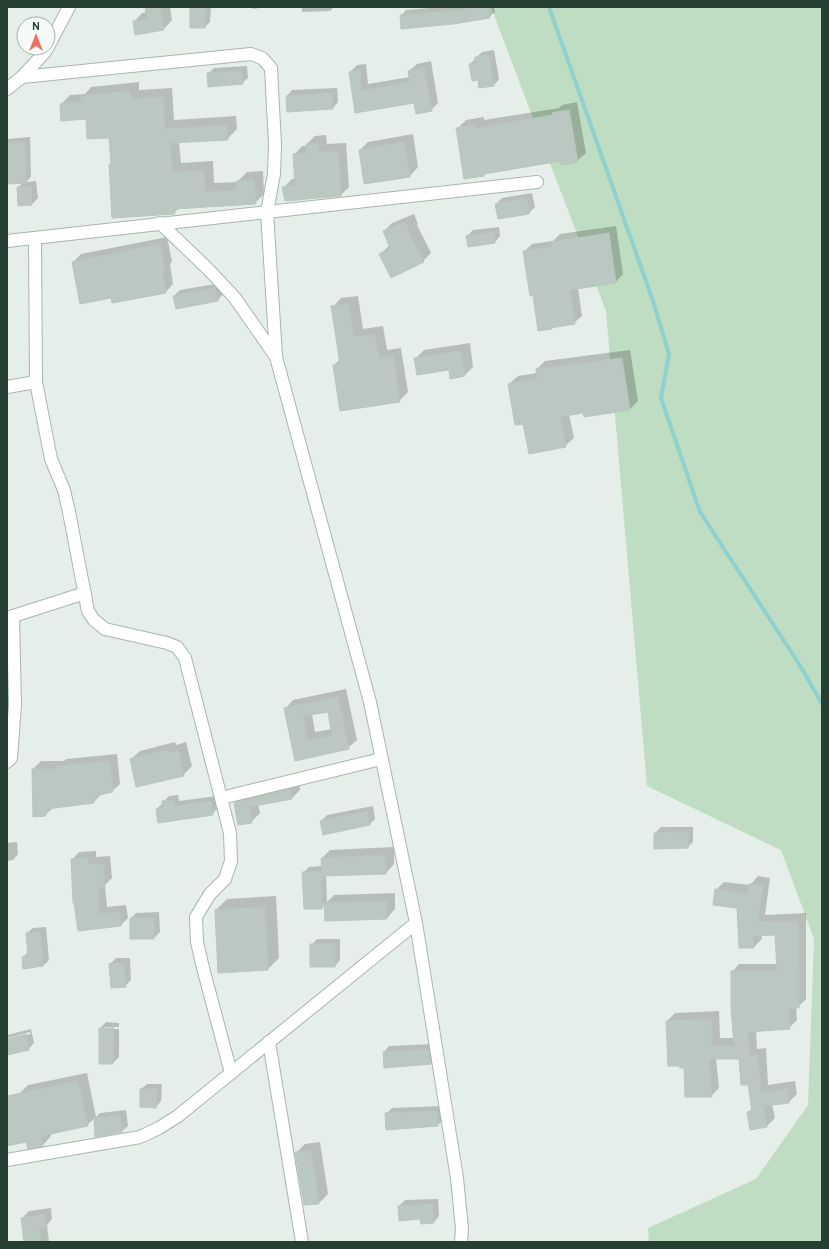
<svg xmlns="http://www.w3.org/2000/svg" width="829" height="1249" viewBox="0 0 829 1249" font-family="Overpass,sans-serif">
  <rect width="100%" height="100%" fill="#e5eee8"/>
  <path fill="#bfddc2" d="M491,7H822V1242H649L648,1228L756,1179L808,1105L814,939L781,850L647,786L606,311Z"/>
  <g fill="#0003" fill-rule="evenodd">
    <path d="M146,7H170L172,20L164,29L134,22L142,13L147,12Z"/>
    <path d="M191,7H211L210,22L205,27Z"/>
    <path d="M253,7H268L253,9Z"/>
    <path d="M302,7H334L330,11L302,12Z"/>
    <path d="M442,7H494L495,12L489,17L401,16L406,10Z"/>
    <path d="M494,50L499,79L494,85L470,64L482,52Z"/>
    <path d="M431,61L438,103L431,110L415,102L356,112L350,72L357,65L366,64L368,84L410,77L409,71L417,64Z"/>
    <path d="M247,66L248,78L242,83L208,74L214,68Z"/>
    <path d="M139,82V90L172,88L174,120L236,116L237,129L227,139L179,142L181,163L213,161L214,183L237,182L247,172L263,171L264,194L255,203L179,208L174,213L110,165L112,163L110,137L87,118L61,104L70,95L85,94L91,87Z"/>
    <path d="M337,88L338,102L333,108L287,96L292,90Z"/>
    <path d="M577,102L586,153L577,161L561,160L486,172L483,175L457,129L466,120L484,117V120L559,108L562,105Z"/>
    <path d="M413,134L418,167L410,176L360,150L368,142Z"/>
    <path d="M326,135L327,144L346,143L349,187L341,195L283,188L292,179H296L294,155L302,146H307V144L315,136Z"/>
    <path d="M30,137L31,177L26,182L36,181L38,198L32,204L18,188L23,182L7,183V139Z"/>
    <path d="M532,193L535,207L529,213L499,218L496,204L502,198Z"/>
    <path d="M414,214L418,224L417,225L431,253L423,261L380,254L390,245L384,231L392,223Z"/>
    <path d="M616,226L623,274L616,282L578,288L582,316L574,323L553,326L551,328L539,330L534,294L524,252L532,244L553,241L560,234Z"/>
    <path d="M499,227L500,236L495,242L467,236L473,230Z"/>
    <path d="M167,237L172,261L170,264L173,284L166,292L111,296L73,262L81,254Z"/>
    <path d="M221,283L223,294L218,300L177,308L174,296L180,290Z"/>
    <path d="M358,296L363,329L383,326L387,350L401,348L408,392L399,401L334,365L340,359L333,307L341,298Z"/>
    <path d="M470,343L473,367L465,375L450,369L415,359L424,350Z"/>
    <path d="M630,350L638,401L630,409L569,414L574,438L565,446L524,423L509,384L518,376L537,373V369L545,361Z"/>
    <path d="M346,689L357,740L348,748L295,759L285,709L293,700ZM329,711L332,729L315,732L312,714Z"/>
    <path d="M7,698H9V740L7,742Z"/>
    <path d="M175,742L176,745L186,742L192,766L183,775L131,759L140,751Z"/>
    <path d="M117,754L120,784L112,791L101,794L94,802L53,808L45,815L34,816L33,769L41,761H64L66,759Z"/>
    <path d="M299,781L300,790L292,798L258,804L260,813L251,822L235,803L244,794Z"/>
    <path d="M178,795L179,801L216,796L218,808L212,814L157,809L169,796Z"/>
    <path d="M373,806L375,819L370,824L321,821L327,815Z"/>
    <path d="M661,827H693V842L688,847L655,833Z"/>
    <path d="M17,842L18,854L13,860L7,861V843Z"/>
    <path d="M394,847V864L386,873L326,875L327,902L334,895L395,893V909L387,918L325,904L322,908L303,873L309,867L322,866V858L330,850Z"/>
    <path d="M96,851V857L110,856L112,878L105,885L107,907L126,905L128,918L120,926L79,930L72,860L79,852Z"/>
    <path d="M758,876L770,878L765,915L806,913V999L798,1007H796L797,1020L789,1028L756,1030L757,1049L766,1048L768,1085L795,1081L797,1094L789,1102L772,1104L775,1118L767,1126L751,1129L748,1112L753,1108L749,1084L740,1058H716L719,1088L711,1096L685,1067L667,1021L675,1013L719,1011L720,1038H734L732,972L739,964H778L776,934L761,935L762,939L754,947L738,907L716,890L724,882L750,885Z"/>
    <path d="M276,896L279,958L268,969L216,910L227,899Z"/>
    <path d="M159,912L160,932L154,938L131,918L136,913Z"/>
    <path d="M46,927L49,960L43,966L24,967L23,957L29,951L27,933L33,928Z"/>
    <path d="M317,939H340V960L335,966L311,945Z"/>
    <path d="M116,958H130L131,980L125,986L110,964Z"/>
    <path d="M106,1022L119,1023V1057L113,1063L100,1028ZM104,1027H119V1029H104Z"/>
    <path d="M31,1029L34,1043L29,1049L7,1054V1040L31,1034L30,1032L7,1038V1035Z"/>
    <path d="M434,1044L436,1058L431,1063L384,1052L389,1046Z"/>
    <path d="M87,1073L96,1117L100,1113L126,1110L128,1126L122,1131L96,1136L95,1118L87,1125L51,1133V1136L43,1145L27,1141L7,1145V1124L19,1094L28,1085Z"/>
    <path d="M147,1084H162L161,1101L156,1107L141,1089Z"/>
    <path d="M442,1106L443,1120L438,1125L386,1114L392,1108Z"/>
    <path d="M320,1142L328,1194L319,1203L304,1204L296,1153L305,1144Z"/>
    <path d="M438,1199L439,1216L434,1222L421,1218L399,1206L405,1200Z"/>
    <path d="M51,1208L52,1219L47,1225L49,1242H25L22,1218L29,1211Z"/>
  </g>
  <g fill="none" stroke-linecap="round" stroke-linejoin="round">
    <path stroke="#90d0ce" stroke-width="4" d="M549,7L653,301L669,354L661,398L700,512L801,667L822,704"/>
  </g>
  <g fill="#bac8c1" stroke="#b8c7be" fill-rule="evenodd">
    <path d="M145,7H160L164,30L135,35L133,21L147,19Z"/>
    <path d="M190,7H206L205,28H190Z"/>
    <path d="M475,7H488L490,18L453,24L401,29L400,15L466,10V9Z"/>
    <path d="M489,55L494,86L479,88L478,80L472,81L469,64L476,63L475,57Z"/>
    <path d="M424,68L432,111L416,114L414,103L355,113L349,72L360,71L361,91L410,82L408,71Z"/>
    <path d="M242,71L243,84L208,87L207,73Z"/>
    <path d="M130,91V99L163,97L165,129L227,125L228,140L170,143L172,172L204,170L205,192L237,190V181L254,180L256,204L174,209L175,214L112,218L109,164H111L109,138L87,139L86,119L61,121L60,104L81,102V96Z"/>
    <path d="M332,93L333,109L287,112L286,96Z"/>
    <path d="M569,110L578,162L561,165V161L484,174V176L464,179L456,128L475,125L476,128L553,115L552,113Z"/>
    <path d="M25,142L26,183L7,184V143Z"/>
    <path d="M404,142L410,177L364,184L359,150Z"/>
    <path d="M318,143L319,152L338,151L341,196L285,201L282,187L295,185L293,154L307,153L306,144Z"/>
    <path d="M31,186L32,205L18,206L17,187Z"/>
    <path d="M527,198L529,214L498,219L495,204Z"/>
    <path d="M405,222L410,233H409L424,262L391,278L379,254L390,248L383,231Z"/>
    <path d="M494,232L495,243L468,247L466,236Z"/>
    <path d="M609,233L616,283L570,290L575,324L551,328L552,329L538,331L533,295L530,296L523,251L552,247L551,242Z"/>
    <path d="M160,244L165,270H162L166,293L112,303L111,298L80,304L72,262Z"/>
    <path d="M215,288L218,301L176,309L173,296Z"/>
    <path d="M349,304L354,337L375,334L379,358L393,356L400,402L340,411L333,365L340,364L331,306Z"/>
    <path d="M461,351L465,376L450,379L449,370L417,375L414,358Z"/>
    <path d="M622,358L630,410L584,417L583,413L560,417L566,447L529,454L523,424L515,425L508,384L537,379L536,369Z"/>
    <path d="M338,697L349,749L295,761L284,708ZM328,712L332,736L307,740L303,716Z"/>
    <path d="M167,750V753L178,750L184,776L136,787L130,759Z"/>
    <path d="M110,761L113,792L95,796V798H94V803L46,809V816L33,817L32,769H57V766Z"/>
    <path d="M290,789L292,799L249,807L252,823L238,825L234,803Z"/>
    <path d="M173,800L174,806L211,801L213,815L158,823L156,809L163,808L162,801Z"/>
    <path d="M367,811L370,825L323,835L320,821Z"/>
    <path d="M688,832V848L654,849V833Z"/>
    <path d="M385,855L386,874L322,876L321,858Z"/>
    <path d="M88,858L89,864H103L105,887H98L99,914L119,912L121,926L78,931L74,903H73L71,859Z"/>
    <path d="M321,871L322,909H304L302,872Z"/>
    <path d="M749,884L763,885L758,922L798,921L799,963V1008H788L790,1029L748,1032L750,1056L758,1055L761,1093L788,1089L789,1103L764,1106L767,1127L750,1130L747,1112L752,1111L748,1085H741L739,1059H709L712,1097H685L684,1068H680L679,1066H668L666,1021L711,1019L712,1046H734L731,1008V971H777L775,935L753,936L754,948H739L737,908L713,905L715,889L748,894Z"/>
    <path d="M386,901L387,919L325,921L324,903Z"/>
    <path d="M265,907L268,970L218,973L215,910Z"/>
    <rect x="130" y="918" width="24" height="21"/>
    <path d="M40,932L43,966L23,969L22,957L28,956L26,933Z"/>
    <rect x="310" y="944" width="25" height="23"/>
    <path d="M124,963L126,987L111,988L109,964Z"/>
    <path d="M99,1028H114L113,1064H99Z"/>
    <path d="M26,1034L29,1050L7,1055V1039Z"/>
    <path d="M429,1049L431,1064L384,1068L383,1052Z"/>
    <path d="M78,1081L88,1126L41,1136L43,1146L28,1149L26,1142L7,1146V1096Z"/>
    <path d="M140,1089H157L156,1108L140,1107Z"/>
    <path d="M437,1111L438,1126L386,1130L385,1113Z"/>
    <path d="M120,1115L122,1132L95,1137L94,1118Z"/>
    <path d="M311,1150L319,1204L304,1205L295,1152Z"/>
    <path d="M433,1204L434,1223L421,1224L420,1219L399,1221L398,1206Z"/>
    <path d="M44,1214L46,1227L39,1228L41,1242H24L21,1218Z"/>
  </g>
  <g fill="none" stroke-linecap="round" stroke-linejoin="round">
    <g stroke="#a8b6ae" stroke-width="14">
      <g id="street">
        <path d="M48,47L69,7"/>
        <path d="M22,77L251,54L262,58L271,68L275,145L274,174L267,212L276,356"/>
        <path d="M7,89L22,77L45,52L47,48"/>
        <path d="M160,223L209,270L235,298L276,357L370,702L416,923L457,1178L462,1229L461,1242"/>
        <path d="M35,238L36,382L51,459L64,490L69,512L88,611L94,620L105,629L167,643L177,647L185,658L230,833L231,861L225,879L210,894L196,917L197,942L203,968L231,1073"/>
        <path d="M7,241L537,182"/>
        <path d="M7,387L36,382"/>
        <path d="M7,618L85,593"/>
        <path d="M7,762L11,758L15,705L13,617"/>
        <path d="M221,798L381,759"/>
        <path d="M269,1042L302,1242"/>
        <path d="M7,1160L140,1137L159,1128L178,1116L416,923"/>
      </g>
    </g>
    <use href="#street" stroke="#fff" stroke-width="12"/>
  </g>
  <rect width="829" height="1249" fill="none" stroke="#253f33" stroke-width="16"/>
  <g transform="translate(36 36)"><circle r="19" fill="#f6faf7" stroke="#a2afa9"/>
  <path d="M0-3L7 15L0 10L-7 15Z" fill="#ec6e65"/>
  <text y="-6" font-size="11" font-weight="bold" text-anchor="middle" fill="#253f33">N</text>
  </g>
</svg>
